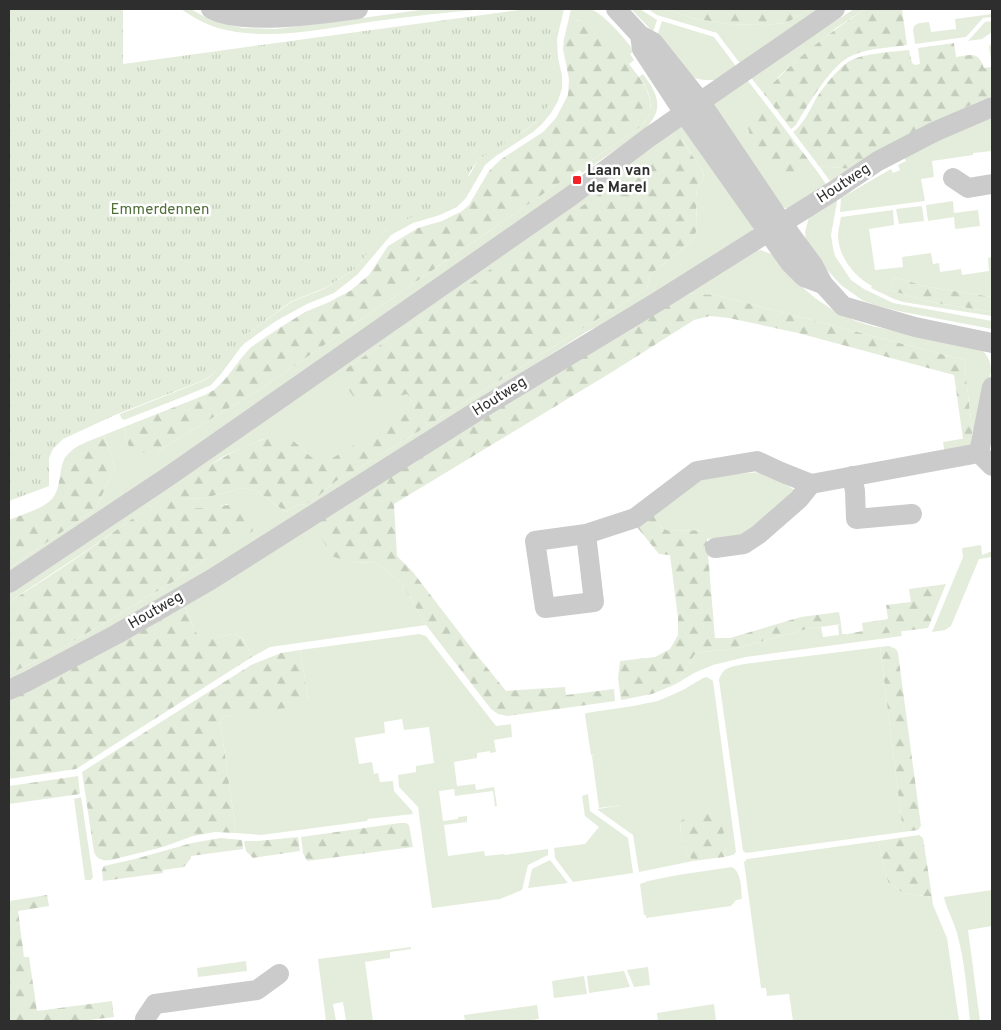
<svg xmlns="http://www.w3.org/2000/svg" width="1001" height="1030" viewBox="0 0 1001 1030" font-family="Overpass,sans-serif">
  <defs>
    <pattern id="forest-firs" width="22" height="20" patternUnits="userSpaceOnUse" patternTransform="scale(1.25)"><rect width="22" height="20" fill="#e4eddb"/><path d="M5 1l3.5 6h-7zM16 11l3.5 6h-7z" fill="#c4ccbc"/></pattern>
    <pattern id="park-tufts" width="24" height="20" patternUnits="userSpaceOnUse" patternTransform="scale(1.25)"><rect width="24" height="20" fill="#e4eddb"/><path d="M3 7l-1-3M5 7V3M7 7l1-3M15 17l-1-3M17 17v-4M19 17l1-3" fill="none" stroke="#c4ccbc"/></pattern>
  </defs>
  <rect width="100%" height="100%" fill="#fff"/>
  <g fill="#e4eddb" fill-rule="evenodd">
    <path d="M181,9H191L210,20L242,28L276,29L341,21L427,9H486C449,12 413,16 376,21C327,28 267,42 218,28C204,24 193,17 181,9Z"/>
    <path d="M542,9H564L557,39L558,58L562,76V88L558,101L551,113L542,124L533,132L496,156L485,165L466,198L457,207L440,215L413,223L391,235L358,274L343,286L334,293L307,304L276,321L245,343L241,347L221,374L211,385L185,396L124,420L121,418L120,414L205,380L213,374L228,355L248,333L293,301L324,289L355,269L381,235L390,227L469,176L478,160L490,151L526,130L536,122L554,95V71Z"/>
    <path d="M571,9C577,9 586,7 591,9C605,15 626,40 634,51L630,54L634,60L629,64L581,20L568,22Z"/>
    <path d="M631,9H640L657,20L653,32Z"/>
    <path d="M648,9H665L692,18L728,24L765,25L786,23L811,9H824L742,66L717,33L657,15Z"/>
    <path d="M854,9H865L836,28L780,75L764,94L749,75C783,51 820,32 854,9Z"/>
    <path d="M992,14V17L983,18L966,37L915,44L913,30L914,26L919,23L929,22L931,32L956,29L955,19Z"/>
    <path d="M662,21L714,37L738,69L716,80H704L694,78L691,76L657,36Z"/>
    <path d="M992,21V32L982,39L968,41L985,22Z"/>
    <path d="M643,74C658,94 665,109 645,129L582,173L580,170L573,174L577,181L9,575V568L87,515L96,508L115,467L104,435L124,427L129,448L156,452L262,388L640,127C642,124 645,122 647,118C655,105 648,87 639,77Z"/>
    <path d="M745,77L762,99L761,101L806,170L814,167L828,187L788,209L782,207L714,104Z"/>
    <path d="M992,114V151L973,153V155L932,161L934,177L921,179L925,201L840,212L841,198L891,169L893,173L900,170L898,165L906,161L904,157Z"/>
    <path d="M679,126L685,127L753,223V229L751,234L623,314L586,332L217,565L134,614L9,682V674L55,652L116,616L176,580L211,555L228,504C212,508 197,511 182,504L188,498L201,499L242,488L255,490L286,512L297,505L306,504L315,499L336,481L350,474L371,461L359,443L326,462L320,463L314,460L296,443L263,439L222,457L86,551L9,602V594L46,570ZM682,139L703,172L704,177L697,188L696,199L697,228L694,238L681,250L651,274L647,288L379,456L415,408L407,394L344,370Z"/>
    <path d="M819,166L852,169L832,184Z"/>
    <path d="M835,194L837,202L831,235L833,248L835,256L851,280L864,289L893,303L992,321V329L898,311L875,305L862,300L841,285L811,252L806,241L805,232L809,217Z"/>
    <path d="M953,201L954,213L978,210L980,226L955,229L954,217L928,221L926,205Z"/>
    <path d="M922,206L924,221L899,224L896,209Z"/>
    <path d="M893,210L894,225L869,229L875,270L903,267L902,257L931,253L933,264L939,263L940,272L961,269L962,275L989,271L988,258L992,257V297L928,287L894,277L890,290L925,301L992,312V316L903,302L894,299L871,288L872,286C854,276 839,258 838,236C838,230 840,223 841,217Z"/>
    <path d="M761,250L774,255L800,285L815,298L833,310L856,321L872,326L982,350C988,356 991,362 991,371L978,433L972,446L945,455L943,442L973,437L964,360L716,295L681,293L752,251Z"/>
    <path d="M760,472L776,478L796,491L797,494L740,536L706,539V530L669,531L662,528L652,514L696,481L714,476Z"/>
    <path d="M320,519L350,562L377,563L402,584L426,625L270,647L252,657C249,650 246,641 239,636C236,633 232,634 228,635C221,636 207,641 200,636C193,632 188,612 185,604Z"/>
    <path d="M981,545L982,555L992,551V557L979,559L951,626L945,630L932,632L963,557L962,548Z"/>
    <path d="M841,624L842,634H847L848,637L901,631L902,636L746,657L713,665L694,673L676,684L695,654C707,650 718,651 730,650L807,629L821,627L823,637L839,635L838,625Z"/>
    <path d="M419,634L426,636L496,726L511,724L512,737L494,740L496,752L490,753V751L477,753V758L454,762L457,786L475,784L476,790L494,787L497,806L495,807L493,791L455,796L454,789L439,791L443,821L458,819V817L467,816V822L444,825L448,856L484,851L485,856L504,854L505,855L548,849V855L528,865L522,890L500,899L432,908L418,807L399,787L398,775L416,772V766L434,763L429,727L404,730L402,719L384,722L385,733L354,738L355,739L359,764L372,762L374,774L378,773L380,782L393,781L394,791L412,811L413,814L368,819L367,821L261,835L236,833L220,719L226,716L308,703L306,685L300,650Z"/>
    <path d="M880,647L903,832L746,853L743,851L719,680C723,666 732,667 744,664Z"/>
    <path d="M707,677L713,681L736,852L733,855L724,857L726,848L680,822C681,837 683,850 693,861L639,872L633,835L598,810V809L622,805L599,808L592,756L594,755H591L585,715L586,713L633,706L658,701L683,690L703,678Z"/>
    <path d="M588,794L590,811L628,838L633,873L573,882L555,858L554,848L585,844L599,827L585,816L582,796Z"/>
    <path d="M81,797L93,877L91,880H85L74,799Z"/>
    <path d="M878,841L888,882L903,893L932,897L933,905L947,938L959,1021H793L789,994L767,996L766,988H761L744,862L747,859Z"/>
    <path d="M550,860L568,883L528,888L532,869Z"/>
    <path d="M732,867C742,873 741,889 742,899L736,900L731,906L646,918V915H644L640,884L648,881L678,875Z"/>
    <path d="M992,890V926L968,930L980,1021H970C967,993 965,964 958,937C955,923 947,911 944,897Z"/>
    <path d="M411,947V949L390,952V958L365,962L373,1021H341L346,1020L343,1002L333,1004L336,1021H326L318,959Z"/>
    <path d="M246,961L247,971L198,977L197,968Z"/>
    <path d="M648,967L650,985L634,987L627,970Z"/>
    <path d="M624,971L630,987L589,993L587,976Z"/>
    <path d="M584,976L587,994L554,998L552,981Z"/>
    <path d="M714,1004L716,1021H658L657,1013Z"/>
    <path d="M537,1005L539,1019L523,1021H465L464,1015Z"/>
  </g>
  <g fill="url(#forest-firs)">
    <path d="M665,9H811L786,23L765,25L728,24L692,18Z"/>
    <path d="M865,9H902L907,45C889,48 870,48 853,55C832,63 807,106 796,125L791,129L764,94L765,92C793,60 829,33 865,9Z"/>
    <path d="M581,20L592,24L629,64L642,81L647,90L650,101V111L648,117L640,127L262,388L156,452L137,453L129,448L124,427L205,395L214,390L226,378L243,356L251,347L281,327L305,312L327,303L350,291L369,275L388,246L418,228L442,221L462,211L469,205L489,171L500,160L543,132L556,118L568,95L569,79L563,49L564,39L568,22Z"/>
    <path d="M992,42V96L977,102L915,132L852,169L819,166L793,132C804,124 810,109 817,97C824,86 838,69 848,62C862,53 893,52 909,50L912,63L915,65L920,64L918,48L954,43L956,57C971,55 978,51 984,68L992,67L989,47Z"/>
    <path d="M762,99L814,167L793,177L776,175C765,162 741,133 750,115C753,109 758,105 762,99Z"/>
    <path d="M681,138L703,172L704,177L697,188L696,199L697,228L694,238L681,250L651,274L647,288L379,456L366,438L415,408L407,394L377,401H362L353,396L344,383V370Z"/>
    <path d="M894,277L928,287L992,297V312L925,301L890,290Z"/>
    <path d="M681,293L716,295L964,360L973,438L963,439L954,375L798,333L729,318L710,316L694,320L612,372L394,504L397,556L412,571L476,654L506,691L565,687L566,695L614,689L615,701L508,716L498,714L491,709L426,625L402,584L377,563L350,562L331,556L322,538L320,519Z"/>
    <path d="M104,435L115,467L96,508L87,515L9,568V520C23,514 40,510 51,500C64,487 56,465 69,453C78,444 92,440 104,435Z"/>
    <path d="M274,436C283,436 290,438 297,444C306,451 313,463 326,462L359,442L371,461L350,474L336,481L315,499L306,504L297,505L286,512L255,490L242,488L201,499L188,498L183,504C209,517 228,493 251,514L253,531L211,555L176,580L116,616L55,652L9,674V602C60,571 109,535 158,501C194,475 231,448 274,436Z"/>
    <path d="M652,514L662,528L669,531L706,530L715,638H730L801,617L839,612L841,624L807,629L730,650C718,651 707,650 695,654L676,684L652,694L621,700L618,678L620,661L655,657L670,649L678,635V618L670,555L659,554L636,526Z"/>
    <path d="M946,584L928,628L848,638L847,634L863,631L862,623L888,619L886,605L911,602L909,589Z"/>
    <path d="M185,604C188,612 193,632 200,636C207,640 221,636 228,635C232,634 236,633 239,636C246,641 249,650 252,657L76,769L9,779V700L57,676Z"/>
    <path d="M889,646L896,649L898,653L921,826L918,830L903,832L880,647Z"/>
    <path d="M300,650L306,685L308,703L302,706L226,716L220,719L236,833L215,832L193,836L163,847L111,860C104,861 97,860 94,852L82,772L251,665L281,653Z"/>
    <path d="M78,776L80,794L9,804V786Z"/>
    <path d="M715,808L722,821L726,848L724,857L693,861C683,850 681,837 680,822L690,813Z"/>
    <path d="M400,823H406L409,825L413,847L307,861L303,853L301,837Z"/>
    <path d="M919,835L923,838L932,897L903,893L888,882L878,841Z"/>
    <path d="M298,837L300,851L253,858L246,851L244,841H258Z"/>
    <path d="M220,838L242,840L243,849L191,856V858L184,867L163,870V873L103,881L102,870L104,866L135,859L192,843Z"/>
    <path d="M47,895L49,906L18,911L24,957H29L37,1011L112,1001L114,1017L81,1021H9V901Z"/>
  </g>
  <path fill="url(#park-tufts)" d="M9,9H123V64L526,9H558L555,18L550,50L554,70L555,96L537,121L527,129L479,159L471,170L460,194L456,198L422,212L393,226L384,232L355,269L325,288L292,301L248,333L214,373L204,380L115,415L63,439L53,449L49,458V486L9,501Z"/>
  <g fill="none" stroke-linecap="round" stroke-linejoin="round">
    <g stroke="#cbcbcb" stroke-width="20">
      <path d="M211,9C242,26 322,14 358,9"/>
      <path d="M616,9L640,35L653,42L700,101L782,223L813,265L823,284L804,277L790,263L768,232L684,113L642,49L640,35"/>
      <path d="M953,178L968,188L992,184"/>
      <path d="M823,284L843,306L915,327L992,343"/>
      <path d="M979,453L992,387"/>
      <path d="M852,476L855,491L856,519L912,514"/>
      <path d="M586,534L594,602L545,608L535,541L586,534L635,518L697,471L757,461L781,472L811,484L979,453L992,466"/>
      <path d="M715,548L744,544L759,534L799,499L811,484"/>
      <path d="M9,583L169,476L571,196L648,138L684,113L835,9"/>
      <path d="M9,690L28,681L117,634L212,579L482,408L657,302L835,190L878,161L934,132L992,107"/>
      <path d="M145,1021V1019L155,1004L257,990L279,974"/>
    </g>
  </g>
  <rect fill="#f42228" stroke="#fff" stroke-width="2" x="572" y="175" width="10" height="10" rx="2.5"/>
  <g text-anchor="middle" dominant-baseline="central" stroke-width="5" stroke-linejoin="round" paint-order="stroke">
    <g font-size="15" font-weight="bold" fill="#2e2e2e" stroke="#fff" text-anchor="start">
      <text x="587" y="171">Laan van<tspan x="587" dy="17">de Marel</tspan></text>
    </g>
    <g font-size="15" fill="#2e2e2e" stroke="#fff">
      <text transform="translate(844 184) rotate(-33)">Houtweg</text>
      <text transform="translate(500 397) rotate(-32)">Houtweg</text>
      <text transform="translate(156 611) rotate(-30)">Houtweg</text>
    </g>
    <g font-size="15" fill="#4f6e38" stroke="#fff">
      <text x="160" y="210">Emmerdennen</text>
    </g>
  </g>
  <rect width="1001" height="1030" fill="none" stroke="#2e2e2e" stroke-width="20"/>
</svg>
